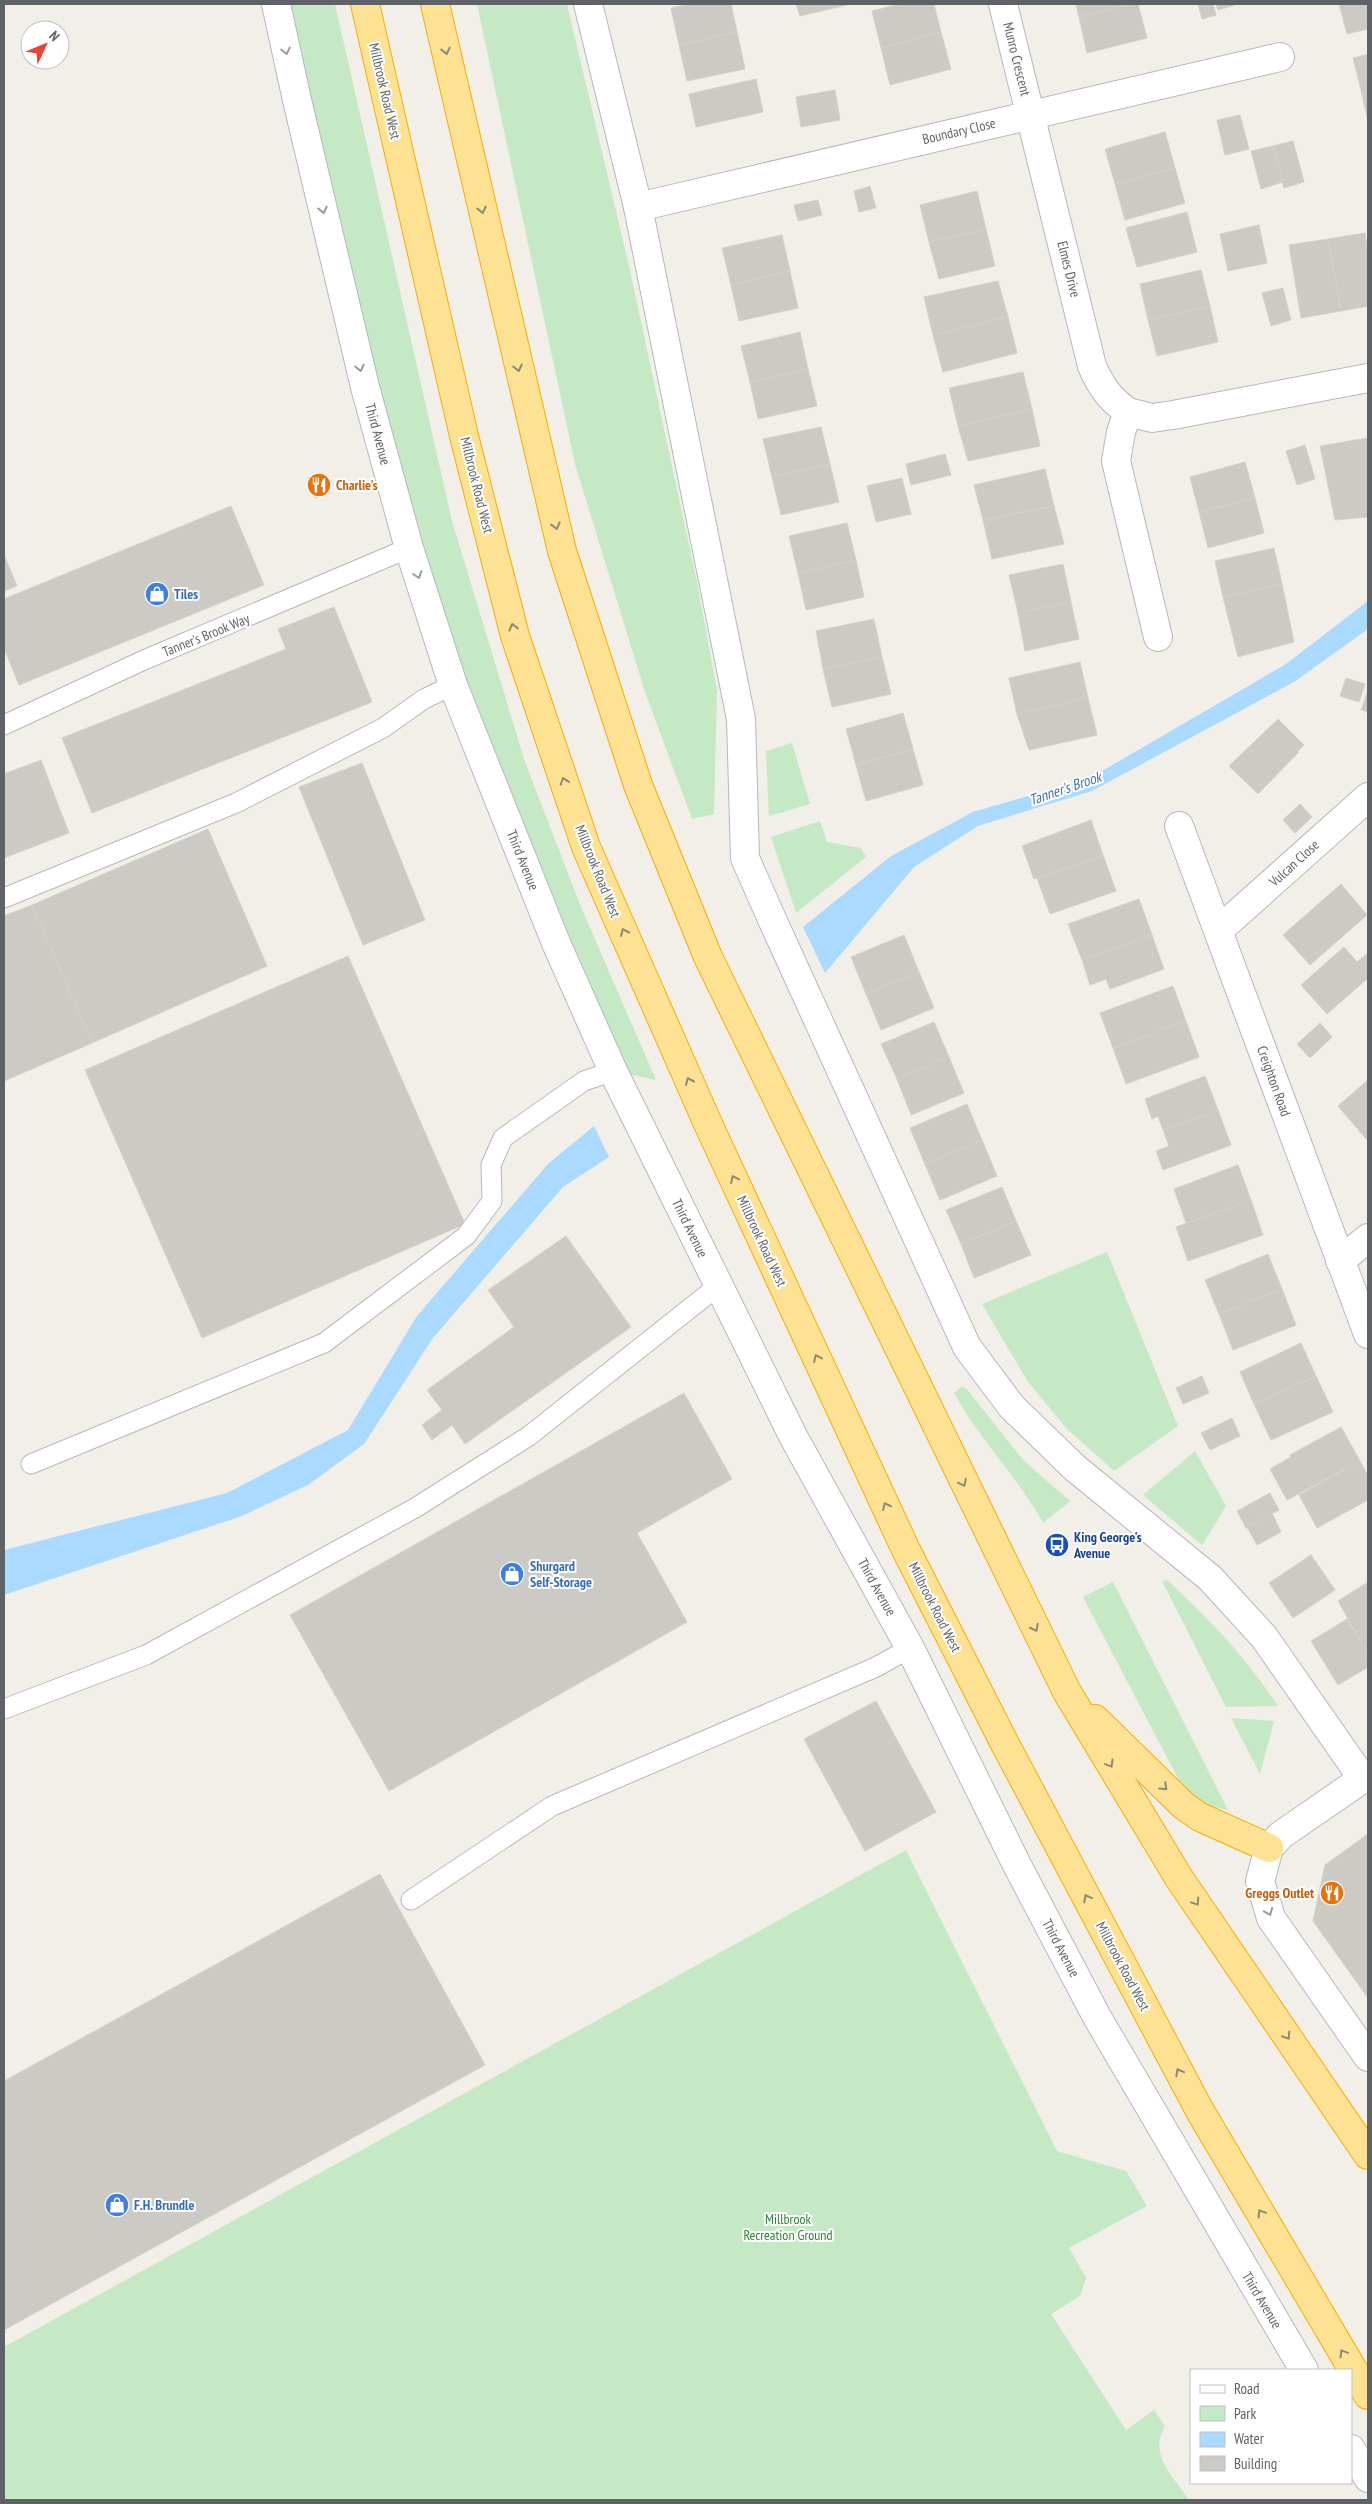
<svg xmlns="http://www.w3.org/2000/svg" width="1372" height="2504" viewBox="0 0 1372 2504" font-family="'PT Sans Narrow',sans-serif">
  <rect width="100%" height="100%" fill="#f1efe8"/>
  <g fill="#c5e8c5">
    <path d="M287,4H335L452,521L525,762L581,907L656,1080L619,1072L516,829L398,482Z"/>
    <path d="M477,4H567L629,266L697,582L717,690L714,814L692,819L645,692L575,464Z"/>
    <path d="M792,743L810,804L769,816L766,751Z"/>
    <path d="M820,821L827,842L861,848L866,857L796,913L771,837Z"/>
    <path d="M1107,1252L1178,1426L1114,1471L1066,1428L1028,1382L982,1304Z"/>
    <path d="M961,1387L966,1388L1024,1461L1070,1501L1043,1523C1018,1477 979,1439 954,1393Z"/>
    <path d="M1195,1451L1226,1506L1202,1545L1143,1495Z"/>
    <path d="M1167,1580C1209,1618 1246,1658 1278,1706L1226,1707L1162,1581Z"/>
    <path d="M1113,1582L1228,1810L1209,1806L1182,1786L1083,1597Z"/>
    <path d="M1231,1718L1274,1721L1260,1774Z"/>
    <path d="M906,1850L1057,2151L1126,2171L1147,2206L1069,2248L1086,2278L1080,2296L1051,2314L1126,2430L1154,2410L1165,2426C1148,2455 1173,2476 1189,2500H4V2347Z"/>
  </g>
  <g fill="#aadaff">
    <path d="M1368,601V629L1294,682L1092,791L978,826L914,867L825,973L803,927L891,856L973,812L1090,778L1286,664Z"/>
    <path d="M594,1126L609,1157L563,1187L433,1338L364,1444L308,1485L242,1516L4,1595V1550L227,1493L348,1430L417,1316L548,1164Z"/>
  </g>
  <g fill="#cccac5" stroke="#d6d1c6">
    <path d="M690,4H731L737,32L679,45L671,8Z"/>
    <path d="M796,4H847V5L800,16Z"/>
    <path d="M900,4H934L941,32L881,48L872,11Z"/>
    <path d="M1076,4H1133L1079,17Z"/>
    <path d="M1133,4H1138L1147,38L1087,53L1079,17Z"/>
    <path d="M1198,4H1213L1216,15L1202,19Z"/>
    <path d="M1216,4H1235V5L1218,10Z"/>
    <path d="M1339,4H1368V29L1347,34Z"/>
    <path d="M737,32L745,69L687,81L679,45Z"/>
    <path d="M941,32L951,69L890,85L881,48Z"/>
    <path d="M1368,54V92L1362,94L1353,58Z"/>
    <path d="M756,79L763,112L696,127L689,94Z"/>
    <path d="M835,90L840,120L801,127L796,97Z"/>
    <path d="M1368,92V122L1362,94Z"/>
    <path d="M1240,115L1249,149L1225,155L1217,120Z"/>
    <path d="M1165,132L1175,168L1115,184L1105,149Z"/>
    <path d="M1293,141L1304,182L1284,188L1273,146Z"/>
    <path d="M1273,146L1283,182L1261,189L1251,151Z"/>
    <path d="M1175,168L1185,203L1125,220L1115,184Z"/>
    <path d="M870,186L876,208L859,212L854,191Z"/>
    <path d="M977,191L986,229L929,242L920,205Z"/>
    <path d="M818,200L822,215L798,221L794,205Z"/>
    <path d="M1187,212L1197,252L1137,267L1126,228Z"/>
    <path d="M1259,225L1267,263L1228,271L1220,234Z"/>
    <path d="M986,229L995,266L939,279L929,242Z"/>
    <path d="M1365,233L1368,254V306L1341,311L1328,239Z"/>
    <path d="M782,235L790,271L731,285L722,248Z"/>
    <path d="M1328,239L1341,311L1301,318L1289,245Z"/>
    <path d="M1201,270L1210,306L1148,320L1140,284Z"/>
    <path d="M790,271L798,308L739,321L731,285Z"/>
    <path d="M998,281L1008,317L933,335L924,297Z"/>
    <path d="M1283,288L1291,320L1271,326L1262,293Z"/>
    <path d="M1210,306L1218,342L1157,356L1148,320Z"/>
    <path d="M1008,317L1017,353L943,372L933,335Z"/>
    <path d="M800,332L808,369L750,382L741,346Z"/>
    <path d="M808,369L817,406L758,419L750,382Z"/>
    <path d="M1023,372L1032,409L958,426L949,388Z"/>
    <path d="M1032,409L1040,446L968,461L958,426Z"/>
    <path d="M821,427L830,464L772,477L763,439Z"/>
    <path d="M1368,438V517L1335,520L1320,446Z"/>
    <path d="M1305,445L1315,479L1297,485L1286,451Z"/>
    <path d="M945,454L951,475L911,485L906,464Z"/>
    <path d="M1245,462L1255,498L1199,512L1190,477Z"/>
    <path d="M830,464L839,502L781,515L772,477Z"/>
    <path d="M1045,469L1054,506L983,520L974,485Z"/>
    <path d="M322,473L330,493L315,498L308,478Z"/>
    <path d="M902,478L911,514L876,522L867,486Z"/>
    <path d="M1255,498L1264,533L1208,548L1199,512Z"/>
    <path d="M231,506L264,585L19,685L4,648V599Z"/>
    <path d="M1054,506L1064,544L992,559L983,520Z"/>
    <path d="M847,523L856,560L798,573L789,536Z"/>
    <path d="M1274,548L1282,584L1223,597L1215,561Z"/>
    <path d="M4,555L17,586L4,591Z"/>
    <path d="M856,560L864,597L806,610L798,573Z"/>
    <path d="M1063,564L1071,602L1018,613L1009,575Z"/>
    <path d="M1282,584L1294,642L1238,657L1223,597Z"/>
    <path d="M1071,602L1079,639L1025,651L1018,613Z"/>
    <path d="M334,607L372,702L92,813L62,738L286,649L278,629Z"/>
    <path d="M874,619L882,657L823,669L816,631Z"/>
    <path d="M882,657L891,694L832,707L823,669Z"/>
    <path d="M1080,662L1088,698L1017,714L1009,678Z"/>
    <path d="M1346,678L1365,684L1359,702L1340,696Z"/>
    <path d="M1368,690V712L1361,710Z"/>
    <path d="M1088,698L1097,735L1029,750L1017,714Z"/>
    <path d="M903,713L913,749L856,765L846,729Z"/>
    <path d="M1278,719L1304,745L1298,751L1299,752L1258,794L1229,766Z"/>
    <path d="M913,749L923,785L866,801L856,765Z"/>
    <path d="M41,760L69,833L4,858V774Z"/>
    <path d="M362,763L425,920L363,945L299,787Z"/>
    <path d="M1300,804L1312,817L1295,833L1283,820Z"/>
    <path d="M1091,820L1103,855L1034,879L1022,846Z"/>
    <path d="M208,829L267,966L92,1043L32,905Z"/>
    <path d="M1103,855L1116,891L1050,914L1037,878Z"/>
    <path d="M1341,884L1367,915L1310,965L1283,935Z"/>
    <path d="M1139,899L1152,935L1082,960L1068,924Z"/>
    <path d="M32,905L92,1043L4,1081V916Z"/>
    <path d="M904,935L919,972L866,994L851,957Z"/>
    <path d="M1152,935L1164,969L1110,989L1106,979L1090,985L1082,960Z"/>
    <path d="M1344,947L1357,962L1368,953V978L1327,1014L1301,985Z"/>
    <path d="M348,956L465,1224L202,1338L85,1070Z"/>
    <path d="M919,972L934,1008L881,1030L866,994Z"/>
    <path d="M1173,986L1186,1021L1113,1048L1100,1013Z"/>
    <path d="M1186,1021L1199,1057L1126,1084L1113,1048Z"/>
    <path d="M934,1022L949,1057L897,1079L881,1044Z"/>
    <path d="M1320,1023L1332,1037L1310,1058L1297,1044Z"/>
    <path d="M949,1057L964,1093L911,1115L897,1079Z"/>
    <path d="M1205,1076L1218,1110L1163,1130L1158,1116L1152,1119L1145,1099Z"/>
    <path d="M1368,1080V1141L1338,1106Z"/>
    <path d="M967,1104L982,1140L925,1164L910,1128Z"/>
    <path d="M1218,1110L1231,1145L1163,1170L1156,1151L1169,1146L1163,1130Z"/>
    <path d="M982,1140L997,1176L940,1200L925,1164Z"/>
    <path d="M1238,1165L1251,1200L1186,1223L1174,1189Z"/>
    <path d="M1002,1187L1016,1221L961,1244L946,1210Z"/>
    <path d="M1251,1200L1263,1235L1188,1261L1176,1227Z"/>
    <path d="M1016,1221L1031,1255L974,1278L961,1244Z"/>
    <path d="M566,1236L631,1327L465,1444L452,1425L432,1440L422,1425L442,1410L427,1390L514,1327L488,1290Z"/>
    <path d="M1268,1254L1282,1289L1219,1314L1205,1280Z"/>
    <path d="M1282,1289L1296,1325L1233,1350L1219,1314Z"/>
    <path d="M1301,1343L1316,1376L1254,1404L1240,1372Z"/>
    <path d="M1202,1376L1209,1393L1183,1404L1176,1388Z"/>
    <path d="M1316,1376L1333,1412L1271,1440L1254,1404Z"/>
    <path d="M684,1393L732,1479L637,1533L687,1622L389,1791L290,1615Z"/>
    <path d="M1232,1418L1240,1436L1210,1450L1201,1433Z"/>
    <path d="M1341,1427L1360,1461L1287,1500L1270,1469L1291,1457L1290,1455Z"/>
    <path d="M1360,1461L1368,1476V1500L1317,1528L1299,1495Z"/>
    <path d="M1270,1493L1279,1510L1246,1528L1237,1511Z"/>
    <path d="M1272,1513L1281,1532L1257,1545L1247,1527Z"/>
    <path d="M1311,1555L1335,1590L1293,1618L1269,1583Z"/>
    <path d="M1368,1582V1654L1338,1601Z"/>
    <path d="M1347,1619L1368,1654V1667L1338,1685L1311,1641Z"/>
    <path d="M876,1701L936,1812L865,1851L804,1739Z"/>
    <path d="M1368,1834V1998L1313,1921L1325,1865Z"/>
    <path d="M380,1874L485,2065L4,2330V2081Z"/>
  </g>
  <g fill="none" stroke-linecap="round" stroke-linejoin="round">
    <g stroke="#b5b8bc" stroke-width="21">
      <g id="lane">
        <path d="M4,725L144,660L409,548"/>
        <path d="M4,898L236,803L383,728L424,699L453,685"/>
        <path d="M31,1464L324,1343L466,1236L492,1201L491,1165L503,1138L584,1081L613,1071"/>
        <path d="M4,1709L146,1655L415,1508L529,1436L718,1286"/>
        <path d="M411,1900L552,1806L876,1667L910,1648"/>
      </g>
    </g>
    <g stroke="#b5b8bc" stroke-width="30">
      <g id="street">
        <path d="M276,4L297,100L365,387L409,548L453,685L556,943L613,1071L793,1436L910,1648L1017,1865L1097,2017L1304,2370"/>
        <path d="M588,4L638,207L741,719L745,858L771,917L967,1347L1012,1407L1075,1468L1210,1578L1264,1637L1363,1779"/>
        <path d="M1003,4L1092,366C1101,387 1110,399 1128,412L1121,432L1116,461L1158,637"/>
        <path d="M638,207L1280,57"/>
        <path d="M1128,412L1152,418L1173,415L1368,378"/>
        <path d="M1179,826L1368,1334"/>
        <path d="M1219,930L1368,797"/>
        <path d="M1340,1261L1368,1238"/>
        <path d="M1368,1775L1281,1835L1269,1848L1260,1881L1271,1918L1368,2057"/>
        <path d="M1351,2449L1368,2478"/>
      </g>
    </g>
    <g stroke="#f9ab00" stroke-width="30">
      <g id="highway">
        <path d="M365,4L464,436L515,636L586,847L709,1126L906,1550L1005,1744L1200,2111L1368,2395"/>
        <path d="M435,4L562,551L638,785L708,957L1067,1692L1179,1878L1368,2155"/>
        <path d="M1095,1719L1184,1806L1200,1817L1269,1848"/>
      </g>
    </g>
    <use href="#lane" stroke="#fff" stroke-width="19"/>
    <use href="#street" stroke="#fff" stroke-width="28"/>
    <use href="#highway" stroke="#fde293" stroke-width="28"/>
  </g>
  <defs><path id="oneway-chevron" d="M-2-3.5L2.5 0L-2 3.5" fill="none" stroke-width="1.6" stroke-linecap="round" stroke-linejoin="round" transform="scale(1.25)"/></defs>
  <g stroke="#979a9d">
    <use href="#oneway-chevron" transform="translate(286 51) rotate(78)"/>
    <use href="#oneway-chevron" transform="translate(323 210) rotate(77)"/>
    <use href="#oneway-chevron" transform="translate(360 368) rotate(77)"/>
    <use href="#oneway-chevron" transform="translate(418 575) rotate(72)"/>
    <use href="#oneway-chevron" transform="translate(1269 1912) rotate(68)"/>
  </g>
  <g stroke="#8e8975">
    <use href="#oneway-chevron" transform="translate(446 51) rotate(77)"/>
    <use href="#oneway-chevron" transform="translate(482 210) rotate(77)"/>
    <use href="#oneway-chevron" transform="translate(518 368) rotate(77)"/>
    <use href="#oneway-chevron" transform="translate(556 526) rotate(76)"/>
    <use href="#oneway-chevron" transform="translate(513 627) rotate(-104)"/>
    <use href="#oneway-chevron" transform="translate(564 781) rotate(-109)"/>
    <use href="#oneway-chevron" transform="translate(624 932) rotate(-114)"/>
    <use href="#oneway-chevron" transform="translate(689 1081) rotate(-114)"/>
    <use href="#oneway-chevron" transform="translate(734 1179) rotate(-115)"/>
    <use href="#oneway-chevron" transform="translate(817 1358) rotate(-115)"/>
    <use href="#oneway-chevron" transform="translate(963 1483) rotate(64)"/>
    <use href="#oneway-chevron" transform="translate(886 1506) rotate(-115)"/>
    <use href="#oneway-chevron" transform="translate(1035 1628) rotate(63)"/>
    <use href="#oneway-chevron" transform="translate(1110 1764) rotate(59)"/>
    <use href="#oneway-chevron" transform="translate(1164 1787) rotate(44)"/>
    <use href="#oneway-chevron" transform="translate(1087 1898) rotate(-118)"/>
    <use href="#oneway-chevron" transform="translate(1196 1902) rotate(56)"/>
    <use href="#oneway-chevron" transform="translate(1287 2036) rotate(56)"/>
    <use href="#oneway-chevron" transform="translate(1179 2072) rotate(-118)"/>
    <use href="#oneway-chevron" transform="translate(1261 2213) rotate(-121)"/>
    <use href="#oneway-chevron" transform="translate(1343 2353) rotate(-121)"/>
  </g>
  <defs>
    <g id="restaurant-disc" transform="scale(1.25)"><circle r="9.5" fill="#e8710a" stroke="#fff"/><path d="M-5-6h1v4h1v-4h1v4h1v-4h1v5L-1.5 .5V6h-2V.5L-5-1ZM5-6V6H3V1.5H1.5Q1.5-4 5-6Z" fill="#fff"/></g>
    <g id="shop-disc" transform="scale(1.25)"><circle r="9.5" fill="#3f7fe0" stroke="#fff"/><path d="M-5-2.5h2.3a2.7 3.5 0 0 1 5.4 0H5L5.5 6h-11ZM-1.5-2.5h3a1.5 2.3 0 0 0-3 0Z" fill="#fff"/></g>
    <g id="bus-disc" transform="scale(1.25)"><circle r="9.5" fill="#1a4fb4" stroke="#fff"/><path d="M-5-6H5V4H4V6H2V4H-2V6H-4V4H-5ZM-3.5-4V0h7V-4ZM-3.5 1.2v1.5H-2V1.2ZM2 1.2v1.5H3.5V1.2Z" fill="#fff"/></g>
  </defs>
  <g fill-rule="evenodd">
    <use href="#restaurant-disc" x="319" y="485"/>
    <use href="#shop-disc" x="157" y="594"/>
    <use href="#bus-disc" x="1057" y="1545"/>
    <use href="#shop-disc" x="512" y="1574"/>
    <use href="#restaurant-disc" x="1332" y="1893"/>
    <use href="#shop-disc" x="117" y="2205"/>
  </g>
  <g text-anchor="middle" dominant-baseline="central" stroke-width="4" stroke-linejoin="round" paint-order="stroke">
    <g font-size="14" fill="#5f6368" stroke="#fff">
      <text transform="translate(1017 59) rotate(76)">Munro Crescent</text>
      <text transform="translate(385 91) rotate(77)">Millbrook Road West</text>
      <text transform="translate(959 131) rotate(-13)">Boundary Close</text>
      <text transform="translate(1069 269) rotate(76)">Elmes Drive</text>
      <text transform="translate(378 434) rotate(75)">Third Avenue</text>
      <text transform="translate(477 485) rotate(76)">Millbrook Road West</text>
      <text transform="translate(206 635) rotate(-22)">Tanner's Brook Way</text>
      <text transform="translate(523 860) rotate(68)">Third Avenue</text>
      <text transform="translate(1294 863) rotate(-42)">Vulcan Close</text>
      <text transform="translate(598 871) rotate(68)">Millbrook Road West</text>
      <text transform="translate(1274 1081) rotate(70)">Creighton Road</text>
      <text transform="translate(690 1228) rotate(64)">Third Avenue</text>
      <text transform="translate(762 1241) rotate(65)">Millbrook Road West</text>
      <text transform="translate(877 1587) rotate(61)">Third Avenue</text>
      <text transform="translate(935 1607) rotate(63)">Millbrook Road West</text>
      <text transform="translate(1061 1948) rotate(62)">Third Avenue</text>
      <text transform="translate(1123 1966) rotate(62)">Millbrook Road West</text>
      <text transform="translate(1262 2300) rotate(59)">Third Avenue</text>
    </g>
    <g font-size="14" font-weight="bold" fill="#c56008" stroke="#fff" text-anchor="start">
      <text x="336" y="485">Charlie's</text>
      <text x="1314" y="1893" text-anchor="end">Greggs Outlet</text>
    </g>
    <g font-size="14" font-weight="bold" fill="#366cbe" stroke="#fff" text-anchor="start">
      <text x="174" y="594">Tiles</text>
      <text x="530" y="1566">Shurgard<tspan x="530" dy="16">Self-Storage</tspan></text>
      <text x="134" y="2205">F.H. Brundle</text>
    </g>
    <g font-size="14" font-weight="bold" fill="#164399" stroke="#fff" text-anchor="start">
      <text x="1074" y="1537">King George's<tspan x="1074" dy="16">Avenue</tspan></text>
    </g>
    <g font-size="14" fill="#348238" stroke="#fff">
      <text x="788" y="2219">Millbrook<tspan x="788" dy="16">Recreation Ground</tspan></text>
    </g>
    <g font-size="15" font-style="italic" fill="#4174aa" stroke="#fff">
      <text transform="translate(1065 788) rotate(-19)">Tanner's Brook</text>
    </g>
  </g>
  <rect width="1372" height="2504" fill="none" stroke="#5f6368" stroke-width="10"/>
  <rect x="1190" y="2369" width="162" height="115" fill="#ffffff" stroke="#bfc1c3"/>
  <rect x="1200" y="2385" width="25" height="8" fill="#ffffff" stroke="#bfc1c3"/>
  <text x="1234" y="2394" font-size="15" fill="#5f6368">Road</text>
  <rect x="1200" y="2406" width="25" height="15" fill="#c5e8c5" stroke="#bfc1c3"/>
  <text x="1234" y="2419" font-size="15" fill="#5f6368">Park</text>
  <rect x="1200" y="2432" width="25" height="15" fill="#aadaff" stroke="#bfc1c3"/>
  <text x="1234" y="2444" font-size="15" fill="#5f6368">Water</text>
  <rect x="1200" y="2456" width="25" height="15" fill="#cccac5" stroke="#bfc1c3"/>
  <text x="1234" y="2469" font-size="15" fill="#5f6368">Building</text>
  <g transform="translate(45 45) rotate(46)"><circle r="24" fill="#ffffff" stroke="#bfc1c3"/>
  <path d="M0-4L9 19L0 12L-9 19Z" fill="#ea4335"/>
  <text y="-8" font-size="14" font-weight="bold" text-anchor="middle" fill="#5f6368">N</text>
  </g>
</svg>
